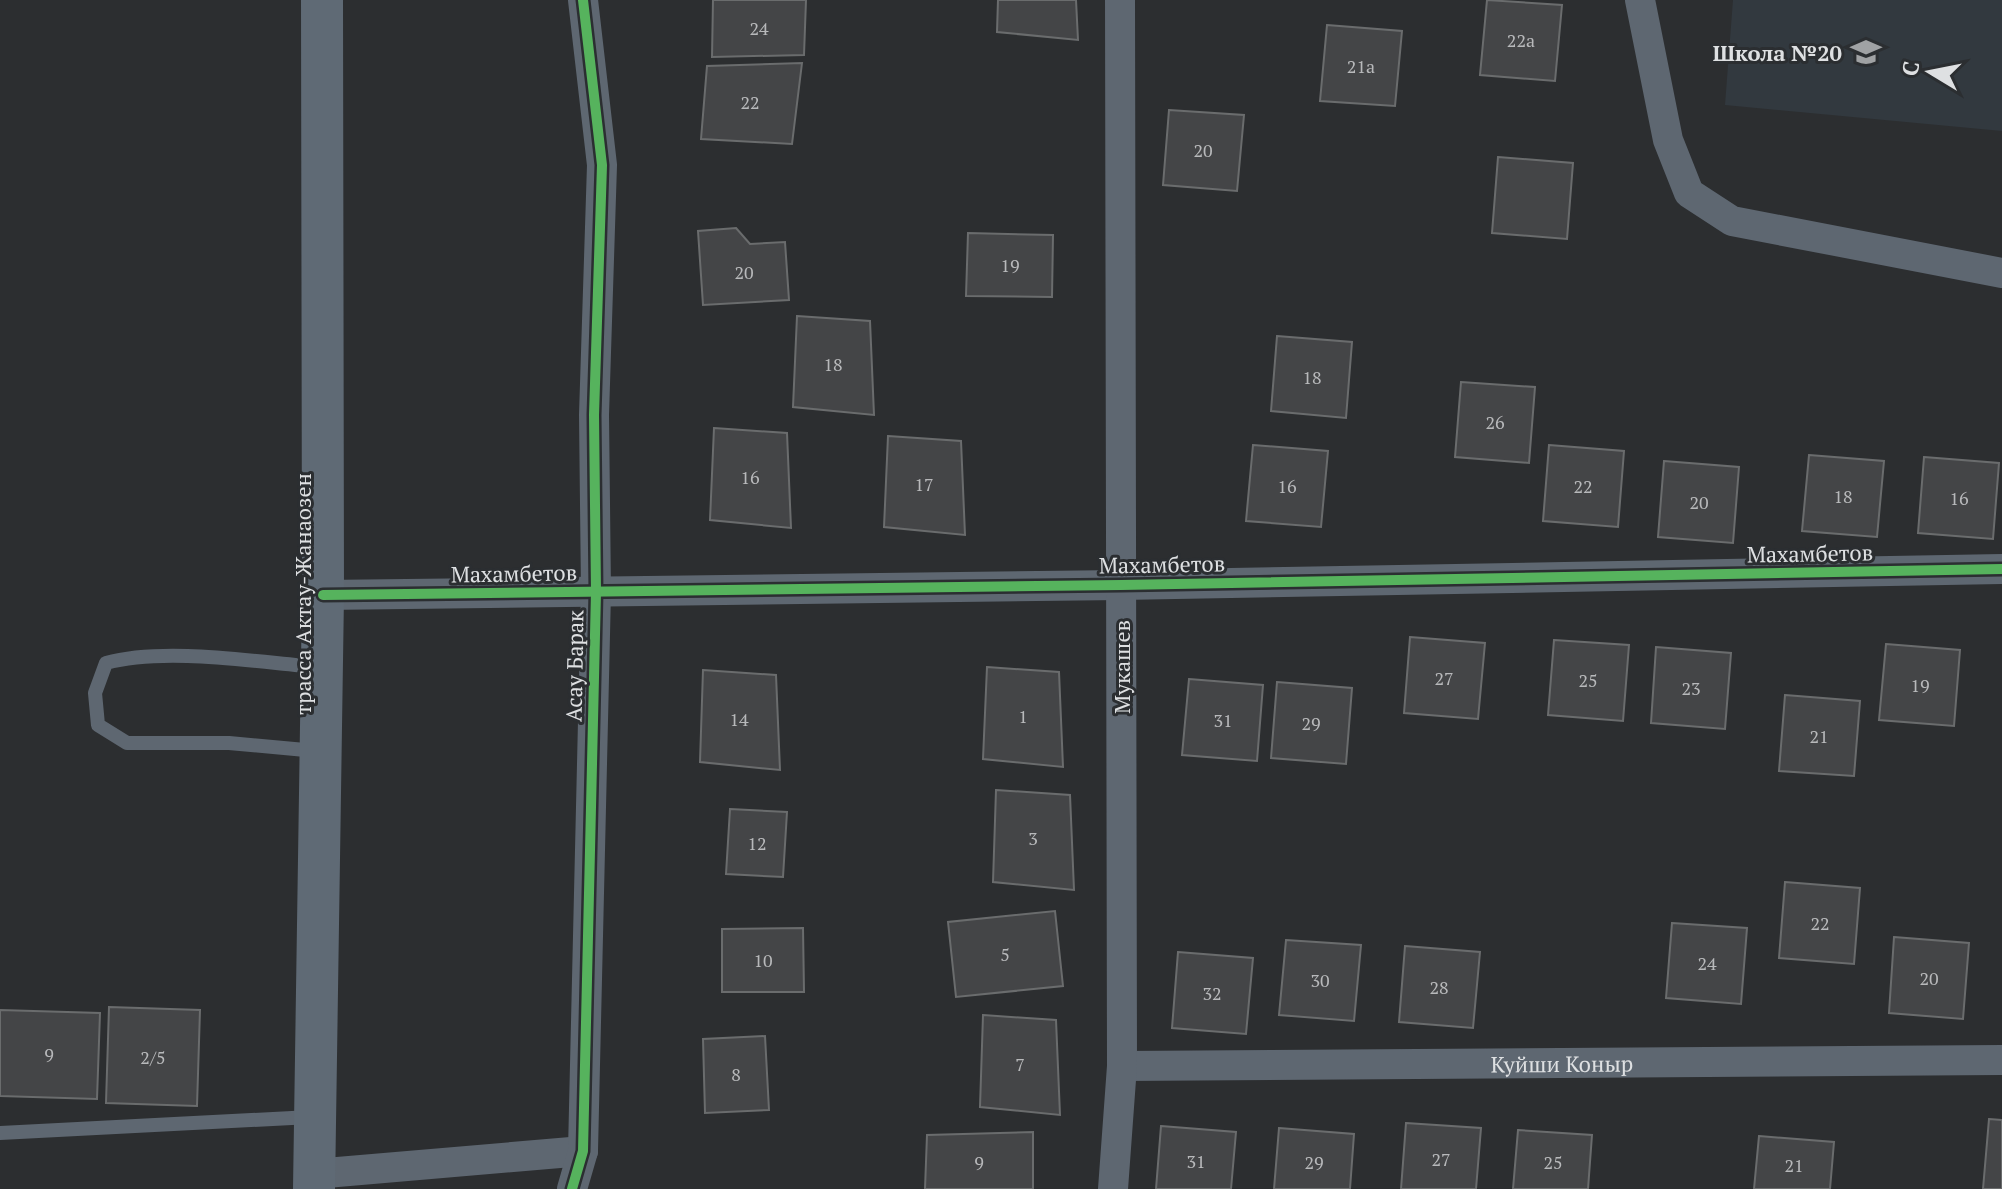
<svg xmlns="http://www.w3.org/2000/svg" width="2002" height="1189" viewBox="0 0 2002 1189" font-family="'PT Serif',serif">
  <rect width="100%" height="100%" fill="#2c2e30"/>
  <path fill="#32393f" d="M1733,0H2002V131L1725,105Z"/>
  <g fill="#444547" stroke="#6a6c6d" stroke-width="2">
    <path d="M713,0H806L804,55L712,57Z"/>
    <path d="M998,0H1076L1078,40L997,32Z"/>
    <path d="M1487,0L1562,5L1555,81L1480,75Z"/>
    <path d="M1327,25L1402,31L1395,106L1320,101Z"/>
    <path d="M802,63L792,144L701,139L707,66Z"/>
    <path d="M1169,110L1244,115L1237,191L1163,185Z"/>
    <path d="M1498,157L1573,163L1567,239L1492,233Z"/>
    <path d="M736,228L750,244L785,242L789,300L703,305L698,231Z"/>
    <path d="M968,233L1053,235L1052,297L966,296Z"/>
    <path d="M797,316L870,321L874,415L793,407Z"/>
    <path d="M1277,336L1352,342L1346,418L1271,411Z"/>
    <path d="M1461,382L1535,387L1529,463L1455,457Z"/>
    <path d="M714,428L787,433L791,528L710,520Z"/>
    <path d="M888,436L961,441L965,535L884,527Z"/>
    <path d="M1253,445L1328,451L1321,527L1246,521Z"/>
    <path d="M1549,445L1624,451L1618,527L1543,521Z"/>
    <path d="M1809,455L1884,461L1877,537L1802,531Z"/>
    <path d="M1924,457L1999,463L1993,539L1918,533Z"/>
    <path d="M1664,461L1739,467L1733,543L1658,537Z"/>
    <path d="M1410,637L1485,643L1478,719L1404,713Z"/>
    <path d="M1554,640L1629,645L1623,721L1548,715Z"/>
    <path d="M1886,644L1960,650L1954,726L1879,720Z"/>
    <path d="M1656,647L1731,653L1725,729L1651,723Z"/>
    <path d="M987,667L1059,672L1063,767L983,759Z"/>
    <path d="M703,670L776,675L780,770L700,762Z"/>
    <path d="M1189,679L1263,685L1257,761L1182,755Z"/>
    <path d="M1277,682L1352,688L1346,764L1271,758Z"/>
    <path d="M1785,695L1860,701L1854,776L1779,771Z"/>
    <path d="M996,790L1070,795L1074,890L993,882Z"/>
    <path d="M730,809L787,812L783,877L726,874Z"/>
    <path d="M1785,882L1860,888L1854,964L1779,958Z"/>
    <path d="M1055,911L1063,986L956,997L948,922Z"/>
    <path d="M1672,923L1747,928L1741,1004L1666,998Z"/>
    <path d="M803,928L804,992H722V929Z"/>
    <path d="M1894,937L1969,943L1963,1019L1889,1013Z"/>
    <path d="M1286,940L1361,945L1354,1021L1279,1015Z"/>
    <path d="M1405,946L1480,952L1473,1028L1399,1022Z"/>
    <path d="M1178,952L1253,958L1246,1034L1172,1028Z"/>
    <path d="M109,1007L200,1010L197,1106L106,1103Z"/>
    <path d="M0,1010L100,1013L97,1099L0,1096Z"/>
    <path d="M983,1015L1056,1020L1060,1115L980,1107Z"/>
    <path d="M765,1036L769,1110L705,1113L703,1039Z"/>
    <path d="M1989,1119L2002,1120V1189H1983Z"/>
    <path d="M1406,1123L1481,1128L1476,1189H1401Z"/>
    <path d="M1161,1126L1236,1132L1231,1189H1156Z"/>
    <path d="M1279,1128L1354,1134L1350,1189H1274Z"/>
    <path d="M1518,1130L1592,1135L1588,1189H1513Z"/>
    <path d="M1033,1132V1189H925L927,1135Z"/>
    <path d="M1759,1136L1834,1142L1830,1189H1754Z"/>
  </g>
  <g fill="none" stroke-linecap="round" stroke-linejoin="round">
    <g stroke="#5e6771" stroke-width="14">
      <path d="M316,751L229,743H127L98,725L95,693L106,663C165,647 255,662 317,667"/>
      <path d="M0,1133L311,1117"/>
    </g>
    <g stroke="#5e6771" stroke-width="30">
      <path d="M1640,0L1668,140L1689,193L1732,221L2002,273"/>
      <path d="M323,595L1121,585L2002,569"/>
      <path id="s1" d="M1122,1066L2002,1060"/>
      <path d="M314,1174L583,1151"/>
      <path d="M572,1189L583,1151L596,592L594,415L602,165L583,0"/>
      <path d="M1113,1189L1122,1066L1120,0"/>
    </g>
    <path stroke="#5f6a75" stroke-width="42" d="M314,1189L323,595L322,0"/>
    <g stroke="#2b2e31" stroke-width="15">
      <g id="cycleway">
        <path d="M323,595L1121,585L2002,569"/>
        <path d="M572,1189L583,1151L596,592L594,415L602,165L583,0"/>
      </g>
    </g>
    <use href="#cycleway" stroke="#56b35d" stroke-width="10"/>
  </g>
  <defs>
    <g id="school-bare" transform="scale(2.4)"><path d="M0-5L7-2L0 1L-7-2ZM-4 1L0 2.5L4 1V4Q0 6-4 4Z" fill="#a0a2a4" stroke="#2b2e31" stroke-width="2.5" paint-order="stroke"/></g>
  </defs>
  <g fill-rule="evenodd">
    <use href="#school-bare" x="1866" y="52"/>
  </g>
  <g text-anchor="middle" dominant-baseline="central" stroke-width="6" stroke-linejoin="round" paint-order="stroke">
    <g font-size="18" fill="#b8b9bb">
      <text x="759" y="28">24</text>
      <text x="1521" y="40">22а</text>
      <text x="1361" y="66">21а</text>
      <text x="750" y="102">22</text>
      <text x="1203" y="150">20</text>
      <text x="1010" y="265">19</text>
      <text x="744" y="272">20</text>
      <text x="833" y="364">18</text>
      <text x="1312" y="377">18</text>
      <text x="1495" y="422">26</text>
      <text x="750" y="477">16</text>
      <text x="924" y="484">17</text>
      <text x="1287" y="486">16</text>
      <text x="1583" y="486">22</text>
      <text x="1843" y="496">18</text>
      <text x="1959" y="498">16</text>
      <text x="1699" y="502">20</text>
      <text x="1444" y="678">27</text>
      <text x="1588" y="680">25</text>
      <text x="1920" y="685">19</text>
      <text x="1691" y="688">23</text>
      <text x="1023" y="716">1</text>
      <text x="739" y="719">14</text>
      <text x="1223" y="720">31</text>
      <text x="1311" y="723">29</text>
      <text x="1819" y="736">21</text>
      <text x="1033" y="838">3</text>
      <text x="757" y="843">12</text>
      <text x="1820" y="923">22</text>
      <text x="1005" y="954">5</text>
      <text x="763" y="960">10</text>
      <text x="1707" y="963">24</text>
      <text x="1929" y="978">20</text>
      <text x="1320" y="980">30</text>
      <text x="1439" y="987">28</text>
      <text x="1212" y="993">32</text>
      <text x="49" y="1054">9</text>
      <text x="153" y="1057">2/5</text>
      <text x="1020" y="1064">7</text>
      <text x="736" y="1074">8</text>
      <text x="1441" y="1159">27</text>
      <text x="1196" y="1161">31</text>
      <text x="979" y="1162">9</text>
      <text x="1314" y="1162">29</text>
      <text x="1553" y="1162">25</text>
      <text x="1794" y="1165">21</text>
    </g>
    <g font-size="22" font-weight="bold" fill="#dee0e2" stroke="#2b2e31" text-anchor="end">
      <text x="1842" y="52">Школа №20</text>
    </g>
    <g font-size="22" fill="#dee0e2" stroke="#2b2e31">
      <text transform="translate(1810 553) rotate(-1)">Махамбетов</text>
      <text transform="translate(1162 564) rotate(-1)">Махамбетов</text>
      <text transform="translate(514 573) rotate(-1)">Махамбетов</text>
      <text transform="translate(302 594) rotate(-90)">трасса Актау-Жанаозен</text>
      <text transform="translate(574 666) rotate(-89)">Асау Барак</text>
      <text transform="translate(1121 667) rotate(-90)">Мукашев</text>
      <text stroke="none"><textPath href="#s1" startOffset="440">Куйши Коныр</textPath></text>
    </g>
  </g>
  <g transform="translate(1930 72) rotate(280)" stroke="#2b2e31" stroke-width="6" paint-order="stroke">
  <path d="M0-6L14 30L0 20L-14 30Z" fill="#dee0e2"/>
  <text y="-12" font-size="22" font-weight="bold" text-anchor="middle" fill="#dee0e2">С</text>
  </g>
</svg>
